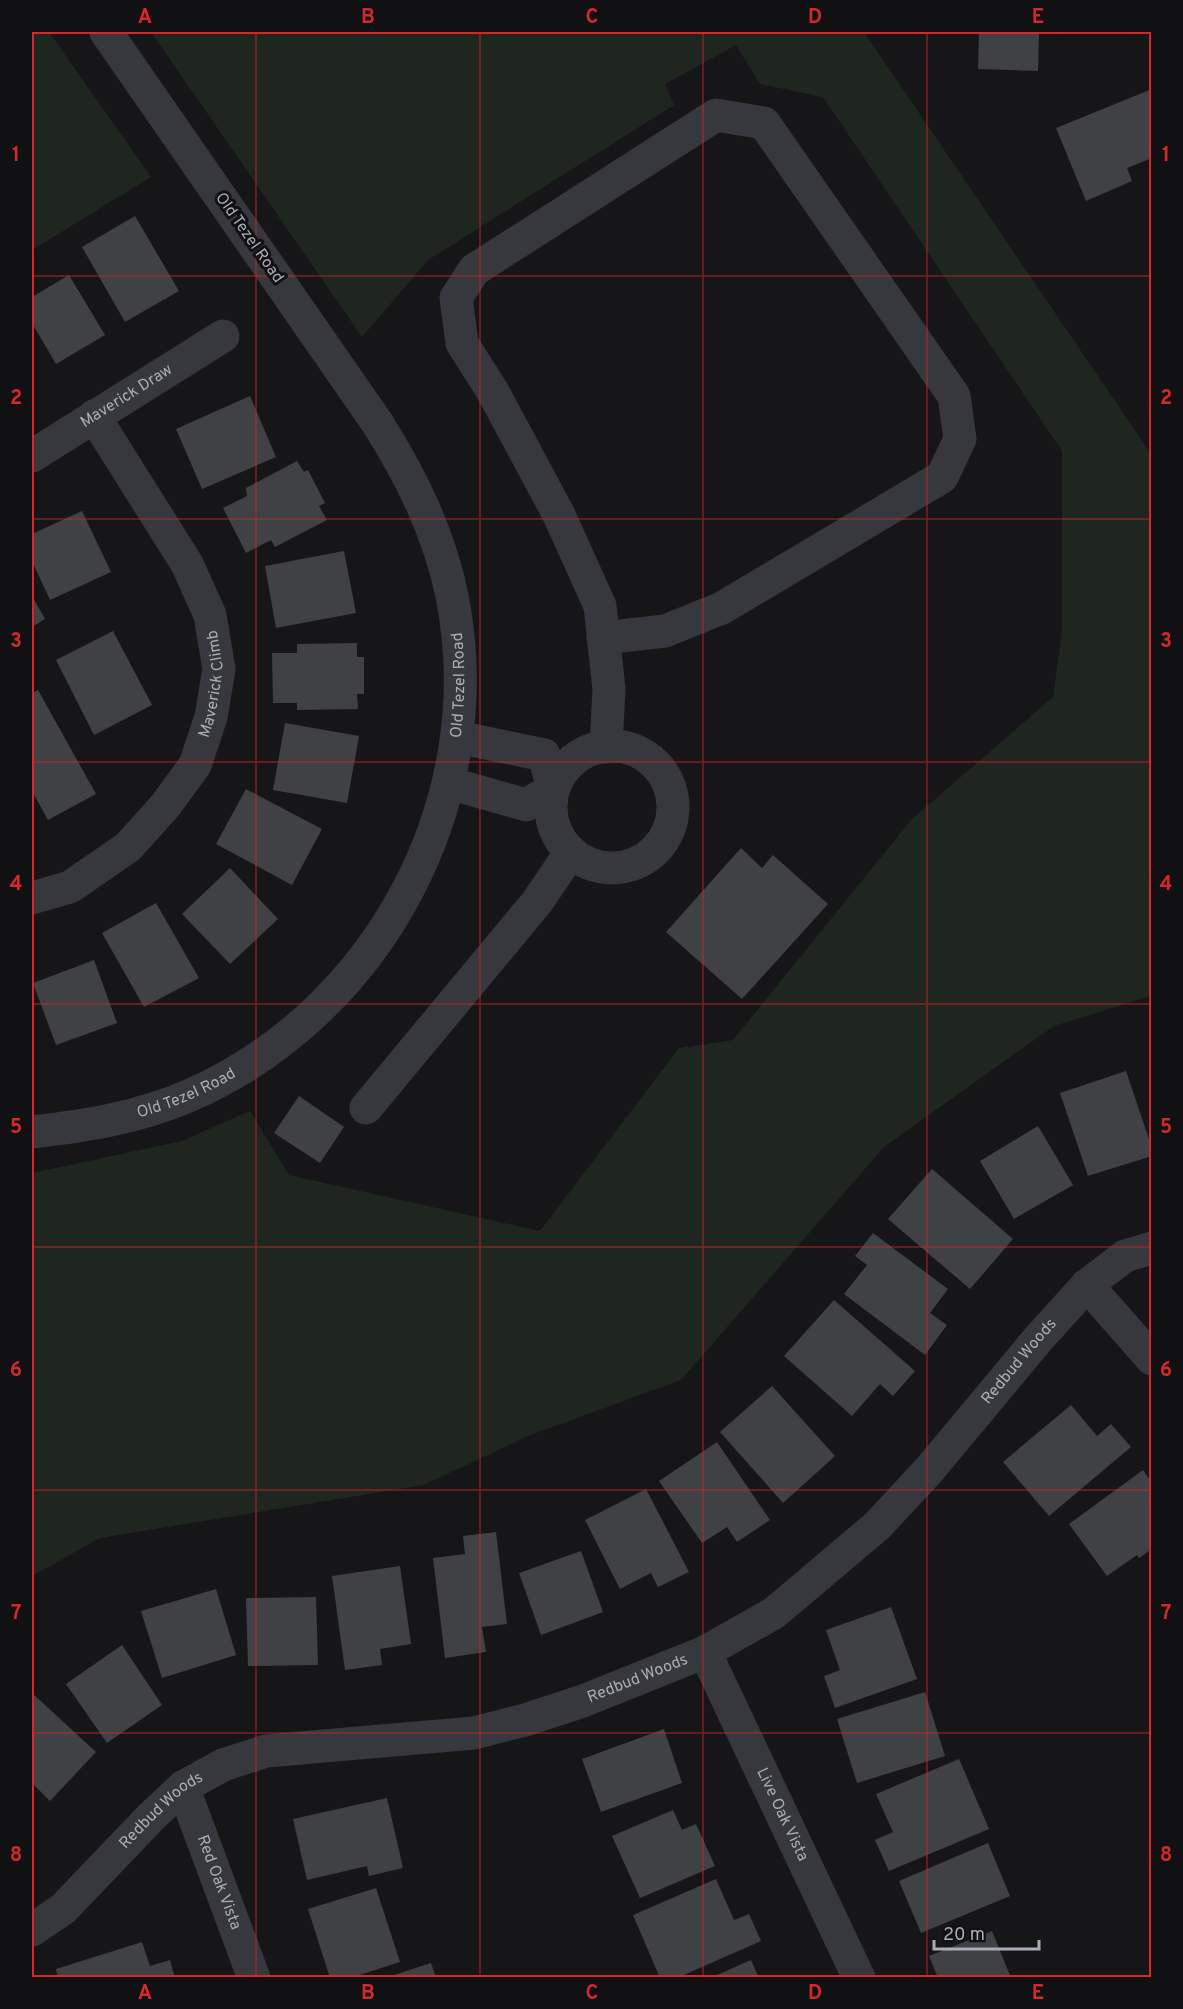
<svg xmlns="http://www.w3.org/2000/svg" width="1183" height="2009" viewBox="0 0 1183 2009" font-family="Overpass,sans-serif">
  <rect width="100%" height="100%" fill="#161618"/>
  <g fill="#1e261f">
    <path d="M32,32H49L151,177L32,250Z"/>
    <path d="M151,32H864L1151,454V996L1054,1026L884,1147L681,1380L528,1436L424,1485L100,1538L32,1576V1173L182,1141L250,1111L289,1175L540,1231L679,1048L733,1040L911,820L1053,697L1062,631V451L823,97L760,84L736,45L665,84L674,105L428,260L362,337Z"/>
  </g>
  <g fill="#404145">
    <path d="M979,32H1039L1038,71L978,69Z"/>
    <path d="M1152,89V117L1149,118L1152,125V158L1127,168L1132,181L1086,201L1056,128Z"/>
    <path d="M135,216L179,291L125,322L82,247Z"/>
    <path d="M69,275L105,335L56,364L32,323V297Z"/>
    <path d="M250,396L276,457L202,489L176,429Z"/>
    <path d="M297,461L304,472L308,470L325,503L319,506L327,520L275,547L271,540L246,553L223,508L247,496L246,488Z"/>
    <path d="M82,511L111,572L50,600L32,561V534Z"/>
    <path d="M344,551L356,613L276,628L265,566Z"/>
    <path d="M32,596L45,619L32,627Z"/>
    <path d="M113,631L152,705L94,735L56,660Z"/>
    <path d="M357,643V657H364V694H357L358,709L297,710V703H273L272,653H297V644Z"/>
    <path d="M38,690L96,794L48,820L32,791V693Z"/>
    <path d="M285,723L359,736L347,803L273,790Z"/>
    <path d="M246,789L322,829L292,885L216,844Z"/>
    <path d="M741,848L762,868L773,855L828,904L742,999L666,932Z"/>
    <path d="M230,868L278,919L230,964L182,914Z"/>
    <path d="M156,903L199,978L144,1007L102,933Z"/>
    <path d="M94,960L117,1023L56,1045L33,983Z"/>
    <path d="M1126,1071L1152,1148V1156L1088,1176L1060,1093Z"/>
    <path d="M299,1096L344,1127L320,1163L274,1133Z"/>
    <path d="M1038,1126L1073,1185L1014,1219L980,1161Z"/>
    <path d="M932,1169L1013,1239L970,1289L888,1219Z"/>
    <path d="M873,1233L948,1289L930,1313L947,1325L925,1355L844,1294L867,1265L855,1256Z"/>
    <path d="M834,1300L915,1371L893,1396L880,1384L852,1416L784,1356Z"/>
    <path d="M772,1386L835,1456L783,1503L720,1432Z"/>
    <path d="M1071,1405L1097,1436L1111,1424L1131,1447L1049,1516L1003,1462Z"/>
    <path d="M717,1442L770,1520L737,1542L727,1527L702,1543L659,1481Z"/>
    <path d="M1143,1470L1152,1483V1549L1139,1558L1137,1555L1107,1576L1069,1524Z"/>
    <path d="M646,1489L689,1572L658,1587L651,1573L620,1589L585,1520Z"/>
    <path d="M496,1532L507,1624L482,1627L486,1652L445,1658L433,1558L465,1554L463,1536Z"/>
    <path d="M581,1551L603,1612L541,1635L519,1573Z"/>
    <path d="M400,1566L411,1644L380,1649L382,1665L345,1670L332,1576Z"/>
    <path d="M216,1589L236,1655L162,1678L141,1611Z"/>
    <path d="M316,1597L318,1665L248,1666L246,1598Z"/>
    <path d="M891,1607L917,1679L835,1708L824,1676L840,1670L826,1630Z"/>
    <path d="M122,1645L162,1705L107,1743L66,1684Z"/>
    <path d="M925,1692L945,1756L857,1783L837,1719Z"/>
    <path d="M32,1693L96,1752L50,1801L32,1783Z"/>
    <path d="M664,1729L682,1783L601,1812L582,1759Z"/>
    <path d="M959,1759L989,1829L889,1871L875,1840L893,1832L876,1794Z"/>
    <path d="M387,1798L403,1868L369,1876L367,1866L307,1880L293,1819Z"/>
    <path d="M673,1810L682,1830L696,1824L715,1866L640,1898L612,1836Z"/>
    <path d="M988,1843L1010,1896L921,1933L899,1881Z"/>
    <path d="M716,1879L734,1920L749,1914L761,1941L677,1978H660L633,1915Z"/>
    <path d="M376,1888L400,1962L350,1978H330L308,1909Z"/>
    <path d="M992,1931L1011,1978H938L929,1956Z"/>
    <path d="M142,1942L150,1966L170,1960L175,1978H58L56,1969Z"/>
    <path d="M751,1960L759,1978H710Z"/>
    <path d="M431,1963L436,1978H388V1977Z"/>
  </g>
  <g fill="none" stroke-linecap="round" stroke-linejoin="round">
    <g stroke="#37383d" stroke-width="33">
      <path id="s1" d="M32,456L223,336"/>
      <path d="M603,638L665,631L722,608L942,477L960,439L954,396L764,123L716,115L474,270L456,298L462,343L493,392L559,515L600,606L609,689L606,747"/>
      <circle cx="612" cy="807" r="61"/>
      <path d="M449,783L526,805L553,789L544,755L457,737"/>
      <path id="s2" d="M32,898L70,887L128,847L165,806L195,765L211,717L219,669L210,615L187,564L94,416"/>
      <path d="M366,1108L537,902L571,852"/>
      <path id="s3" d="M32,1132C85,1126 136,1118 186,1097C378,1015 493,801 452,596C439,533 412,478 378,424L106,32"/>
      <path d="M1087,1285L1152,1359"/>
      <path id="s4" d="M705,1652L859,1978"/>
      <path id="s5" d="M183,1787L254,1978"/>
      <path id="s6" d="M32,1930L63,1909L151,1817L183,1787L223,1765L266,1751L474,1733L525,1720L583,1701L705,1652L774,1613L877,1526L929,1470L1039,1338L1087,1285L1125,1256L1152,1248"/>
    </g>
  </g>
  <path fill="none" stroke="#d62828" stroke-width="1.5" stroke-opacity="0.55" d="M256,32V1978M480,32V1978M703,32V1978M927,32V1978M32,276H1152M32,519H1152M32,762H1152M32,1004H1152M32,1247H1152M32,1490H1152M32,1733H1152"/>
  <g text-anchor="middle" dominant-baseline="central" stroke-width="6" stroke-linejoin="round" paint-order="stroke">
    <g font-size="16" fill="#a8adb8" stroke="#111113">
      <text transform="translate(249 238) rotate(55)">Old Tezel Road</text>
      <text stroke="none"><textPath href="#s1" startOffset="112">Maverick Draw</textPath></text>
      <text stroke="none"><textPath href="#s2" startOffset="300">Maverick Climb</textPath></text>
      <text stroke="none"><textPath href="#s3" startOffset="681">Old Tezel Road</textPath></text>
      <text stroke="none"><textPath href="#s3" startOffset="160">Old Tezel Road</textPath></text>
      <text stroke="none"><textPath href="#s6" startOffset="1185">Redbud Woods</textPath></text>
      <text stroke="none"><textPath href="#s6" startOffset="681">Redbud Woods</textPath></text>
      <text stroke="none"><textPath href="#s6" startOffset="177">Redbud Woods</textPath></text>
      <text stroke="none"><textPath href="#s4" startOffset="180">Live Oak Vista</textPath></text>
      <text stroke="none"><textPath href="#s5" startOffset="102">Red Oak Vista</textPath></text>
    </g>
  </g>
  <rect width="1183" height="2009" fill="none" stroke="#111113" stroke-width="66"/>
  <path d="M934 1940v9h105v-9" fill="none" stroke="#a8adb8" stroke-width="3"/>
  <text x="943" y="1940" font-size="18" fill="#a8adb8" stroke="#111113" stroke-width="4.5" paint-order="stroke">20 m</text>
  <rect x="33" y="33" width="1117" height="1943" fill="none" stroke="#d62828" stroke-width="2"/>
  <g font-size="20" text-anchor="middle" font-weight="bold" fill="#d62828">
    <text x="145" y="23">A</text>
    <text x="368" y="23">B</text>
    <text x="592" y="23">C</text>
    <text x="815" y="23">D</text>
    <text x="1038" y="23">E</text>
    <text x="16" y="161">1</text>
    <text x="1166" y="161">1</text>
    <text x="16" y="404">2</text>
    <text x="1166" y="404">2</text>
    <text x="16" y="647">3</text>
    <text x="1166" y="647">3</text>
    <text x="16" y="890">4</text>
    <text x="1166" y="890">4</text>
    <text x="16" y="1133">5</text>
    <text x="1166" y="1133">5</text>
    <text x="16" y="1376">6</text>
    <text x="1166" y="1376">6</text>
    <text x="16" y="1619">7</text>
    <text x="1166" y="1619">7</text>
    <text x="16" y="1861">8</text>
    <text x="1166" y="1861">8</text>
    <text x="145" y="1999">A</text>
    <text x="368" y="1999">B</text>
    <text x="592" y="1999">C</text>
    <text x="815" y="1999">D</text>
    <text x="1038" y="1999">E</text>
  </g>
</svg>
